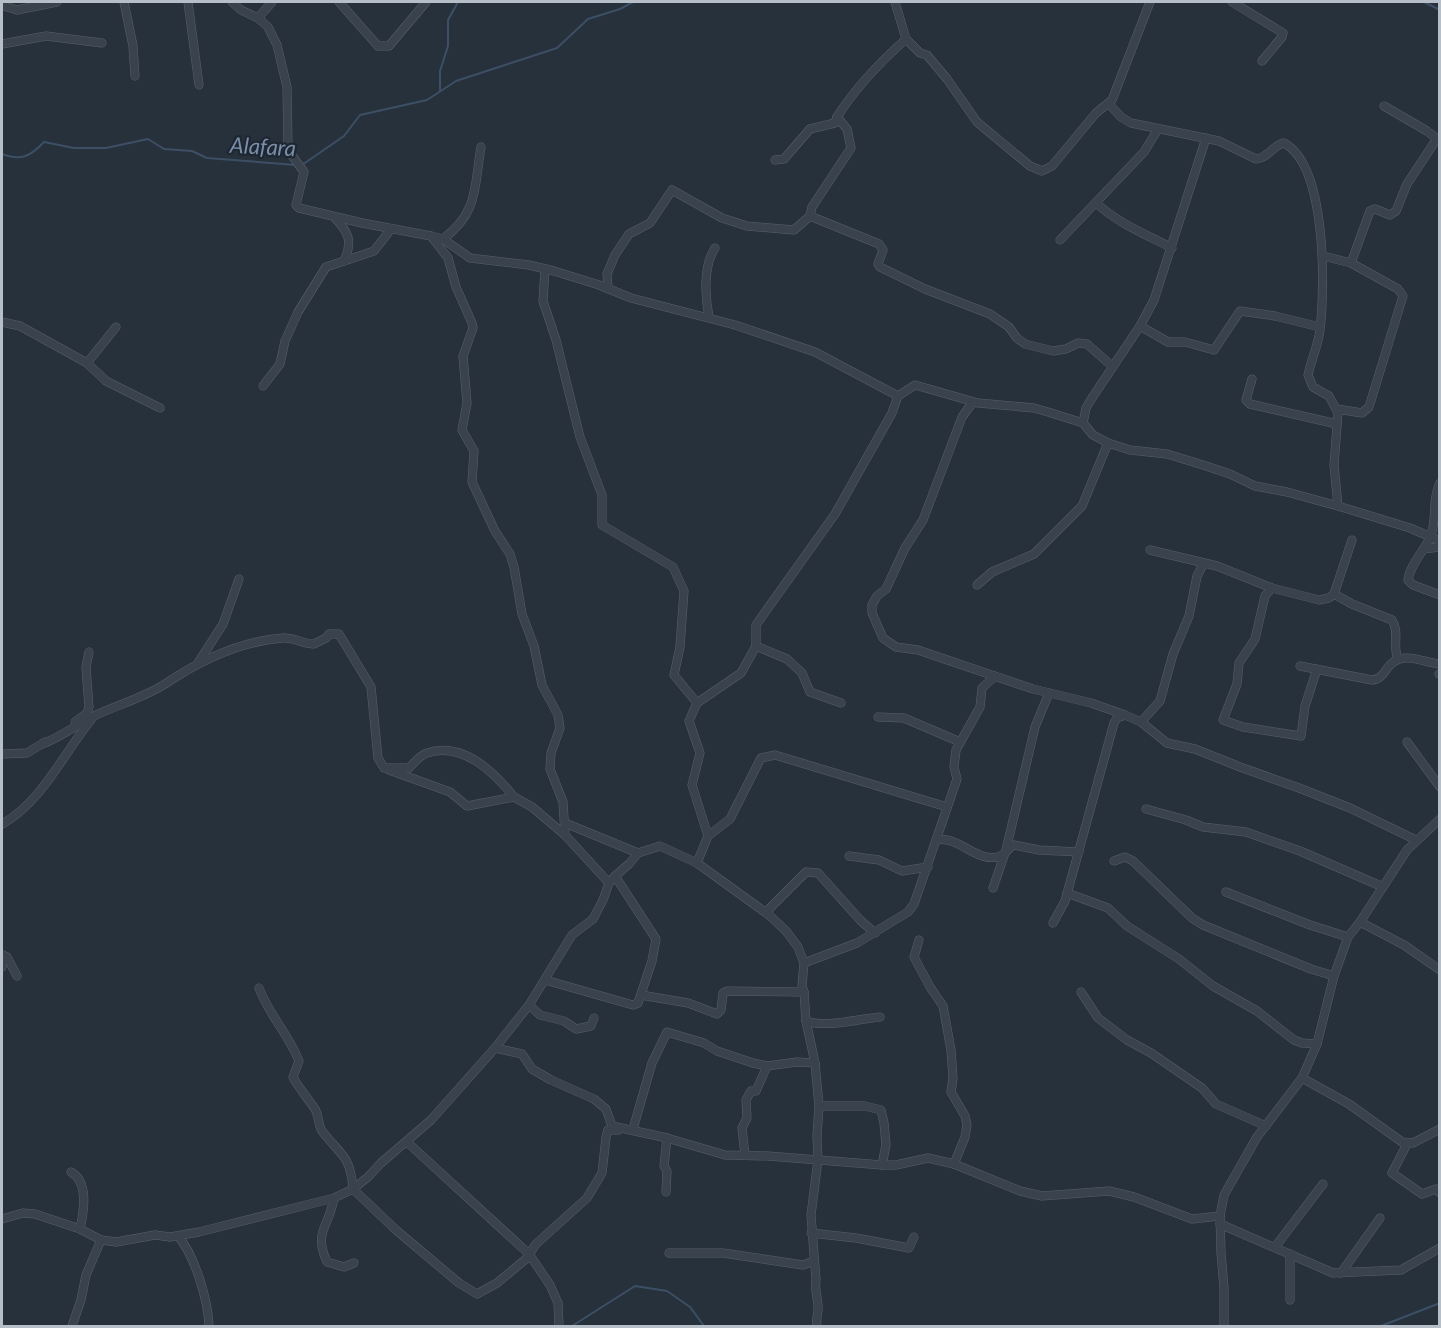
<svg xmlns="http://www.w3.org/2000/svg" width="1441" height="1328" viewBox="0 0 1441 1328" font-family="Lato,sans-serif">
  <rect width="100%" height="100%" fill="#26313c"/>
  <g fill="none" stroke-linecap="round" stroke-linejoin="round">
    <g stroke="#3d4f64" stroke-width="2">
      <path d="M1424,2L1440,10"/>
      <path d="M440,91V71L448,46V20L458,2"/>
      <path d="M2,154C21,161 30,157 44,142L74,148H106L148,139L164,149L192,151L207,158L296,165"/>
      <path d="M302,165L344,136L360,115L427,100L456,81L557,48L588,19L620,9L633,2"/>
      <path d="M572,1326L635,1286L667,1291L690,1307L704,1326"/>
      <path d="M1381,1326L1440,1303"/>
    </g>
    <g stroke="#58606b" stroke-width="9">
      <g id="minor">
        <path d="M124,2L133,46L135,76"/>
        <path d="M188,2L199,85"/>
        <path d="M232,2L241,10L258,18L268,27L277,45L287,87L288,150L304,172L296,205L299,208L362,223L431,236L443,239L470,258L529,265L554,271L599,285L631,298L735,325L815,352L898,396L915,385L978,403L1034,408L1048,412L1083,423L1093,435L1108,443L1130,450L1167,454L1203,465L1230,474L1255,486L1287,492L1338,506L1410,528L1440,541"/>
        <path d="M339,2L378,46H389L426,2"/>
        <path d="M895,2L906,39L920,53L927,55L947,79L977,122L1030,166L1042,171L1052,166L1096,113L1112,100L1150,2"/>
        <path d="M1232,2L1283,33L1282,37L1262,61"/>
        <path d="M4,6L17,10L57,2"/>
        <path d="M258,18L272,2"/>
        <path d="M2,44L46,36L102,43"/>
        <path d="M1109,104L1121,117L1131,123L1219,141L1256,159C1268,158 1273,145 1284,143C1327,166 1325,288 1320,330C1318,346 1311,360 1308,375L1313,387L1329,396L1338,413L1334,465L1338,506"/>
        <path d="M1384,106L1427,131L1440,141"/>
        <path d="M775,160L784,159L810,129L835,123L837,117"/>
        <path d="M1096,203C1118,223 1145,234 1172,248"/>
        <path d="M810,216L879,244L883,250L878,264L880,267L925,289L990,314L1009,327L1017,338L1025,344L1053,351L1066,349L1078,343L1087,344L1113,367"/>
        <path d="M334,217C349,232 353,242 344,261"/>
        <path d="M431,236L448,258L456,287L472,323L473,328L463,356L467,403L462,430L474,451L472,482L495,531L510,554L514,567L522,614L534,646L542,685L558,715L560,728L551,753L550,769L563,802L565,835L609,883"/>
        <path d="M443,239C479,212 474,187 481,147"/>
        <path d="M1060,240L1144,152L1158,129"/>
        <path d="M1323,256L1351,263L1370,211L1375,209L1390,215L1396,211L1407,184L1436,140"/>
        <path d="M545,269L543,301L556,340L580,437L602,495V525L673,567L684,591L680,647L674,675L697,703"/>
        <path d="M608,288L607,274L615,255L629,234L650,223L672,190L722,218L747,226L794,230L810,216L812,207L851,148L847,129L837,117C856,87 879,63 906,39"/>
        <path d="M709,317C705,297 703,266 715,248"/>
        <path d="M2,322L20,326L87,363L106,381L160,408"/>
        <path d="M1140,326L1168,342H1185L1214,350L1240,311L1275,316L1320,327"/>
        <path d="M87,363L116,327"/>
        <path d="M1252,379L1246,400L1250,404L1337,424"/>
        <path d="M263,386L280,364L285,341L298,312L326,267L374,251L391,229"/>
        <path d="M973,402L962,417L923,520L905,548L886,589L877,596L872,605V613L883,638L896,647L918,650L1033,689L1091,703L1125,715L1141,722L1167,743L1195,749L1240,767L1299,788L1350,808L1416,840"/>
        <path d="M1337,409L1362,413L1369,407L1403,296L1398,289L1351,263"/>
        <path d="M1083,423L1086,408L1092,398L1140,326L1154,300L1206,138"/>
        <path d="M1440,483C1431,502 1438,519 1430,538C1423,552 1410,565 1408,580L1413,585L1440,595"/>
        <path d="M1423,549L1440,547"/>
        <path d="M1150,550L1217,566L1272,588L1319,600L1329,598L1334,594L1352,540"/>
        <path d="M977,585L992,572L1034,554L1082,506L1108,443"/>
        <path d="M1272,588L1265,596L1255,639L1239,663L1237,684L1223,720L1243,727L1301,736L1305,706L1317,669"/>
        <path d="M1334,594L1352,604L1392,620C1400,632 1392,646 1398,659"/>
        <path d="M756,646L787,659L802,673L810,692L841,703"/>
        <path d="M198,663L223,624L239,579"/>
        <path d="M1300,666L1372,680C1385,679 1385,665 1397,660C1410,654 1426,663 1440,664"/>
        <path d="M1439,674H1440"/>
        <path d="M878,717L904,718L960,742"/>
        <path d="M75,722L87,713L89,707L86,667L89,652"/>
        <path d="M1141,722L1160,701L1173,654L1189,616L1197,576L1204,563"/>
        <path d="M1407,742L1440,787"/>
        <path d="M42,744C61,737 76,725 94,716C117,705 143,698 165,684C199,661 240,641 283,638C294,637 303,644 314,644L326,638L329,634H339L371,687L378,758L384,768H409C414,763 420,755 427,753C463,741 494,772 514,797"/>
        <path d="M2,754L27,753L45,742"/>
        <path d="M389,770L450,792L467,806L514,797L532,807L565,835"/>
        <path d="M1146,809L1186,820L1203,827L1246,832L1300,851L1383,887"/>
        <path d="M565,823L638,853"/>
        <path d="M2,824C42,802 63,754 91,720"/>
        <path d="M708,836L730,819L761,758L775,755L947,807"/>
        <path d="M937,840C958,835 975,862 998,857C1004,856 1008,848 1014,845L1039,850L1079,852"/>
        <path d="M849,856L879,860L902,871L928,867"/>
        <path d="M1114,861L1125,857L1133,861L1192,918L1203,925L1311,969L1334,976"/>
        <path d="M697,863L708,836L692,785L700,753L689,721L697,703L741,673L756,646V625L835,514L892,413L898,396"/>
        <path d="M993,888L1006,850L1035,727L1049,693"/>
        <path d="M1226,892L1310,925L1348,937"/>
        <path d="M1067,893L1108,908L1127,926L1179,959L1213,986L1257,1011L1294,1040L1302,1043L1317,1044"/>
        <path d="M766,912L806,872L818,873L861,921L875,933"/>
        <path d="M1360,922L1404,945L1440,970"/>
        <path d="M1053,923L1065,901L1114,723L1117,718L1125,715"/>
        <path d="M919,940L914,957L930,987L943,1006L951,1050L953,1078L951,1092L965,1116L967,1125L965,1137L954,1164"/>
        <path d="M2,955L7,957L17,976"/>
        <path d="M804,963L857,943L908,912L914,904L957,779L954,767L956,750L980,707L982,688L995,676"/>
        <path d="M2,967L3,955"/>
        <path d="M545,980L633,1005L638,1003L652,961L656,939L615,876"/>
        <path d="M259,988C269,1015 289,1035 299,1061L293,1077C299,1089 308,1098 315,1109C319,1116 318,1125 322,1131C341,1156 350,1154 353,1189L396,1230L459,1283L477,1294L497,1283L526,1259L536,1244L587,1198L602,1173L606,1137L608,1130H619"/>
        <path d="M1081,992L1098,1018L1127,1040L1151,1053L1202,1088L1216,1104L1266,1126"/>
        <path d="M641,995L688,1003L717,1014L721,1010L723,993L727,991L804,992"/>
        <path d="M529,1005L540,1015L564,1021L576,1029L591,1026L594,1018"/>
        <path d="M806,1021C826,1028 858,1019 880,1017"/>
        <path d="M495,1048L522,1054L532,1069L551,1080L594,1099L606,1109L612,1126L667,1138L725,1155L768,1156L882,1165H896L928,1158L954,1164L1020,1191L1042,1196L1109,1191L1134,1197L1192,1219L1220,1216"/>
        <path d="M1302,1078L1349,1104L1402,1142L1413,1143L1440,1129"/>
        <path d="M819,1106H865L881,1110L884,1123L886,1145L882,1165"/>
        <path d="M633,1129L652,1063L667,1032L704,1043L717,1051L753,1063L767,1066L797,1062L815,1063"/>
        <path d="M407,1142L529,1254L550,1285L558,1303L559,1326"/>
        <path d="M1407,1144L1392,1173L1422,1194L1436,1189L1440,1193"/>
        <path d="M745,1155L742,1128L747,1118L746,1100L751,1091H756L767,1066"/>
        <path d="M71,1172C89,1182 84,1211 80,1229"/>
        <path d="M666,1192L667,1171L664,1166L667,1138"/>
        <path d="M334,1198C329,1228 313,1231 327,1262L344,1267L354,1263"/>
        <path d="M2,1219L23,1213L35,1214L80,1229L101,1240L116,1242L155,1235L170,1237L199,1232L334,1198L353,1189L368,1177L381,1163L431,1120L495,1048L529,1005L572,935L593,919L603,900L609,883L615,876L629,864L638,853L660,846L697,863L769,915L786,931L798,947L804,963L802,986L804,992L806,1021L815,1063L819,1106L817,1136L818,1160L811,1215L816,1280C814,1291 819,1300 818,1311C817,1317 816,1320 817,1326"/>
        <path d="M1220,1224L1333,1273L1401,1270L1440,1248"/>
        <path d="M811,1233L856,1238L909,1248L914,1237"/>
        <path d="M178,1236C195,1256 208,1300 209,1326"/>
        <path d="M1275,1247L1323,1184"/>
        <path d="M669,1253H723L803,1265L814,1261"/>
        <path d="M1290,1254V1300"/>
        <path d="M1341,1273L1380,1218"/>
        <path d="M72,1326L81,1300L86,1275L101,1240"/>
        <path d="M1224,1326V1288L1221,1253L1220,1216L1224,1195L1257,1137L1302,1078L1317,1044L1334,976L1348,937L1360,922L1407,850L1440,819"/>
      </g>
    </g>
    <use href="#minor" stroke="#3a424d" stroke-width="8"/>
  </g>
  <g text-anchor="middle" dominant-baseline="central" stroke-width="4.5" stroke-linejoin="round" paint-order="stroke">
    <g font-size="22" font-style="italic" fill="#798fa9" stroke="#1f2732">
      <text transform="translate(263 146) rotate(3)">Alafara</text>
    </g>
  </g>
  <rect width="1441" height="1328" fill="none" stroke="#b6bec8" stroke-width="6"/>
</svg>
